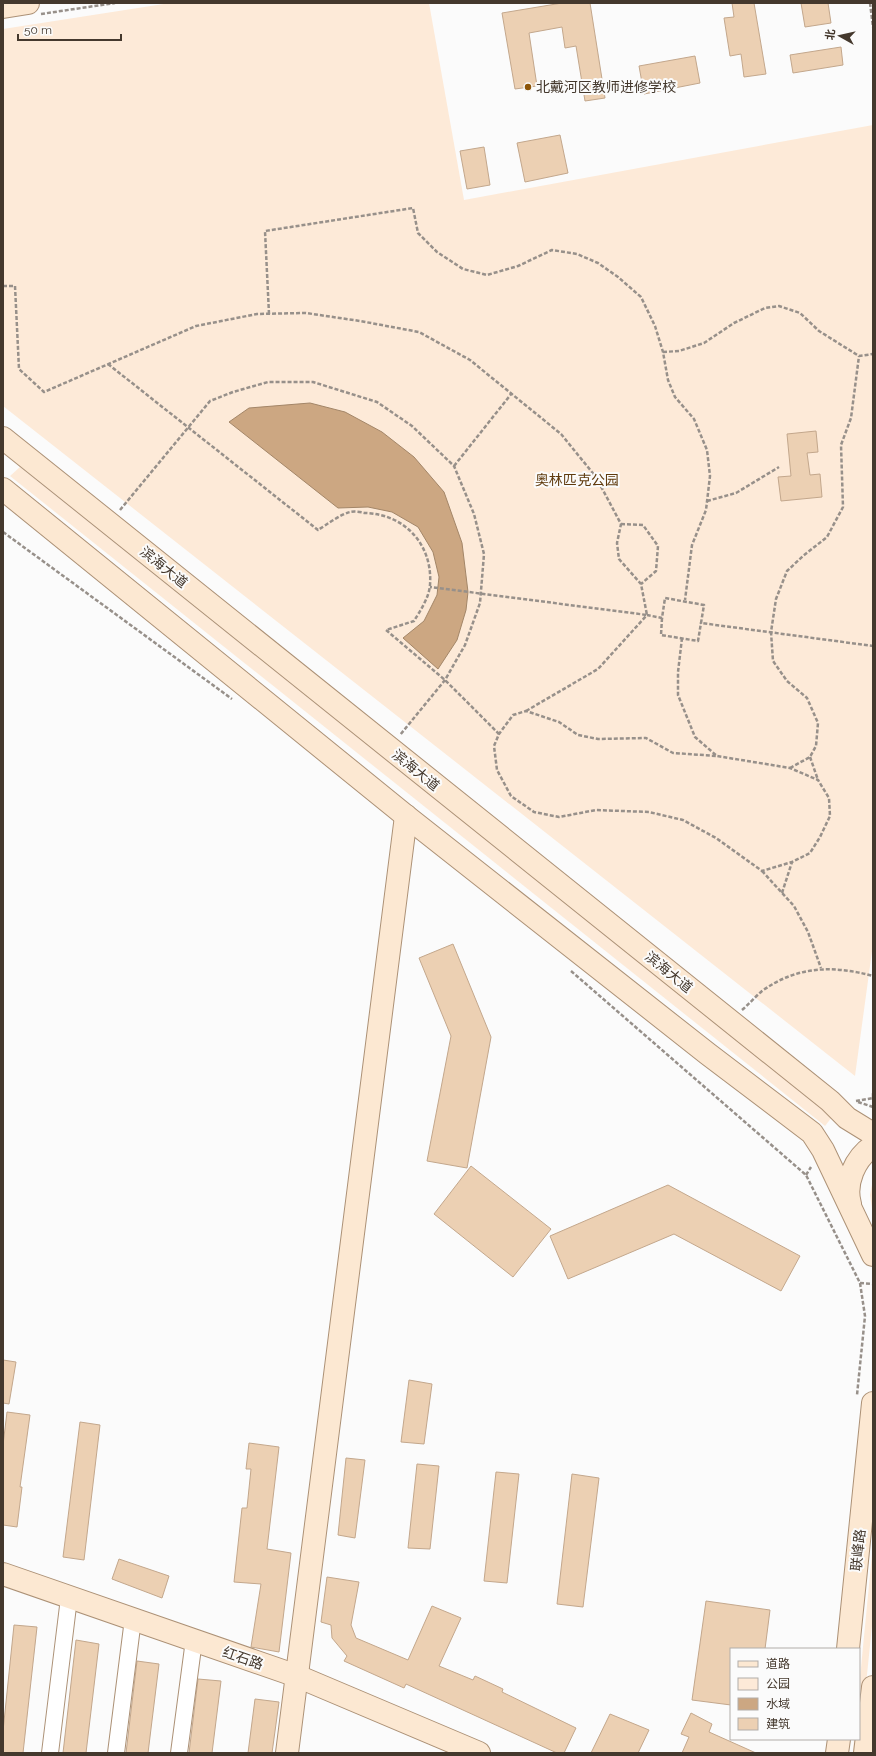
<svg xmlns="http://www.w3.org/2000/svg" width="876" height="1756" viewBox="0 0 876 1756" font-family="Raleway,'Noto Sans SC',sans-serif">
  <rect width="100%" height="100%" fill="#fbfbfb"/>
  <g fill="#fdead8">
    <path d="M170,3H429L464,200L873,125V944L855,1076L3,406V29Z"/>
    <path d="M20,467L832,1117L825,1126L10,476Z"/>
    <path d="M873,1179V1215L870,1195Z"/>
    <path d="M873,1544V1616L859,1753H853L854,1739H859V1688Z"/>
  </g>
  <path fill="#cca782" stroke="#a38668" d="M310,403L345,412L382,432L414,457L444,492L462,543L468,592L466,610L457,640L438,669L403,638L424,621L437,595L439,577L433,552L418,527L392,512L368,507L338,508L229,422L249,408Z"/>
  <g fill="#ecd0b3" stroke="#c3a78c">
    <path d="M562,3H590L605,98L585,101L576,46L565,48L562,27L529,33L537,86L515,89L502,13Z"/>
    <path d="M732,3H754L766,74L744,77L741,54L730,56L724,18L734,17Z"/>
    <path d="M801,3H828L831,23L805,27Z"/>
    <path d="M841,47L843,65L793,73L790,55Z"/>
    <path d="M695,56L700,83L644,94L639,66Z"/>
    <path d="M560,135L568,173L525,182L517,143Z"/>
    <path d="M484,147L490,185L467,189L460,151Z"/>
    <path d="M816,431L818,452L807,453L810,475L820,474L822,497L781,501L778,477L791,476L787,434Z"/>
    <path d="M453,944L491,1037L467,1168L427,1161L451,1036L419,958Z"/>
    <path d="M471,1166L551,1229L513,1277L434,1214Z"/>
    <path d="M668,1185L800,1256L781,1291L674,1234L568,1279L550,1236Z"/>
    <path d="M3,1360L16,1362L9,1404L3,1403Z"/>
    <path d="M409,1380L432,1384L424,1444L401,1442Z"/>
    <path d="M7,1412L30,1415L20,1487H22L17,1527L3,1525V1445Z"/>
    <path d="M80,1422L100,1425L84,1560L63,1557Z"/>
    <path d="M249,1443L279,1447L267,1549L291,1553L279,1652L251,1647L261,1584L234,1582L242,1508H247L251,1469H246Z"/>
    <path d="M346,1458L365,1460L355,1538L338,1535Z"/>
    <path d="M417,1464L439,1466L430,1549L408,1548Z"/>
    <path d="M496,1472L519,1474L507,1583L484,1581Z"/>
    <path d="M572,1474L599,1478L583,1607L557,1604Z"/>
    <path d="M119,1559L169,1576L162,1598L112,1579Z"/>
    <path d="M327,1577L359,1582L351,1625L356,1638L408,1660L432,1606L461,1618L439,1666L473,1680L475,1676L503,1689L502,1692L576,1728L564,1753H557L406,1684L404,1688L344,1661L347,1656L332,1638L331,1625L321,1622Z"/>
    <path d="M706,1601L770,1610L765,1649H731V1705L692,1700Z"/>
    <path d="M14,1625L37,1627L23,1753H3V1731Z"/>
    <path d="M76,1640L99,1644L86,1753H63Z"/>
    <path d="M137,1661L159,1664L148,1753H126Z"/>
    <path d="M198,1679L221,1681L212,1753H189Z"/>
    <path d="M255,1699L279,1702L272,1753H248Z"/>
    <path d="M691,1713L712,1724L709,1732L756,1753H682L689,1737L681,1734Z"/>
    <path d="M610,1714L649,1730L638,1753H591Z"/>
  </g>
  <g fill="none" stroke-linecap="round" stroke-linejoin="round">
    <g stroke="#ac9176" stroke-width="18">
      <g id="street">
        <path d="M50,1753L69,1598"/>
        <path d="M116,1753L133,1619"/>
        <path d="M179,1753L194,1640"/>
      </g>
    </g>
    <g stroke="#ac9176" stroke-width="24">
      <g id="secondary">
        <path d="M3,7L28,3"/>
        <path d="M3,438L830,1101L847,1118L873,1134"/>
        <path d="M3,489L406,816L708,1054L812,1133L823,1150L873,1255"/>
        <path d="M850,1204C844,1183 855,1158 873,1146"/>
        <path d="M3,1574L297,1676L479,1753"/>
        <path d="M848,1649L873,1403"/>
        <path d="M287,1753L406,816"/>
        <path d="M837,1753L839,1739"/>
        <path d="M865,1753L873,1687"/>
      </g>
    </g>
    <g stroke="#97908a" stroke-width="2.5" stroke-dasharray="4 2" stroke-linecap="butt">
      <path d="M870,3L873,27"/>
      <path d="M41,14L115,3"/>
      <path d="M3,286H15L19,369L44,392L196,326L257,314L306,313L360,321L419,332L470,360L561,434L596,477L621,524L617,543L619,559L641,584L647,615L430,587"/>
      <path d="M269,314L265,231L413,208L418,233L437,252L463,269L487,275L518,266L552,250L577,254L598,263L618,277L641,297L655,326L663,352L668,380L675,397L694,419L707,450L710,476L706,510L692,545L685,600"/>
      <path d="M663,352L679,351L704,343L734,323L765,308L779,306L800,313L819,331L859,356L873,354"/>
      <path d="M108,364L318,530C326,525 341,514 350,512C355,511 361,512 365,513C405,514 433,545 430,585C429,598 420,611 414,621L386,630L445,680L499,734"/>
      <path d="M454,466L512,393"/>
      <path d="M707,501L736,493L779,467"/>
      <path d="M120,510L210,401L233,392L268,382H313L377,402L412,426L454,466L474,514L484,554L480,603L465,645L445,680L400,735"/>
      <path d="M621,524L643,525L658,546L656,571L641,584"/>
      <path d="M3,532L232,699"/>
      <path d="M662,618L661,635L698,641L701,623"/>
      <path d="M682,638L678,672V695L695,737L717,756L790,768L818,780L829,798L830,816L820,837L810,853L792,862L762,871L716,838L683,820L649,812L596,810L559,817L534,812L511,796L497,770L494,746L499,734L513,715L526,711L559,722L578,735L598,739L646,738L673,753L717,756"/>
      <path d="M526,711L598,669L647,615L662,618L665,598L704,605L701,623L873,646"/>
      <path d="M810,757L818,780"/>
      <path d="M790,768L810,757L816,746L818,723L807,698L787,681L773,661L771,632L776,599L787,571L803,556L827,537L843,507L841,445L851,418L859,356"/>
      <path d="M762,871L794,906L808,932L821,968"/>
      <path d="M782,893L792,862"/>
      <path d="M571,971L806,1175L860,1283L865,1316L857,1395"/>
      <path d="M742,1010C749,1004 755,997 762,991C797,966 833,965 873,976"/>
      <path d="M856,1101L873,1098V1093"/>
      <path d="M858,1102L873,1107"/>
      <path d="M806,1175L811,1167"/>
      <path d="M860,1283L873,1284"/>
    </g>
    <use href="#street" stroke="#fff" stroke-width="16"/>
    <use href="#secondary" stroke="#fce8d2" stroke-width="22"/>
  </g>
  <circle fill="#8d5509" stroke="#fbfbfb" stroke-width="1.5" cx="528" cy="87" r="4"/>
  <g text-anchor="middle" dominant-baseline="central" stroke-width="4" stroke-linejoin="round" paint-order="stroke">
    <g font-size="14" fill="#44382d" stroke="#fbfbfb" text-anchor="start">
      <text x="536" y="87">北戴河区教师进修学校</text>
    </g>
    <g font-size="14" fill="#603b0e" stroke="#fbfbfb">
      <text x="577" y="480">奥林匹克公园</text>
    </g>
    <g font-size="14" fill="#44382d" stroke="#fbfbfb">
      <text transform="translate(164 567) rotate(39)">滨海大道</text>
      <text transform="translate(416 770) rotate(39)">滨海大道</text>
      <text transform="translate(669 972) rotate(39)">滨海大道</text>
      <text transform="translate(858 1550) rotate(-84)">联峰路</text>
      <text transform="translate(243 1658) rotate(19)">红石路</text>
    </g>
  </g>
  <rect width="876" height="1756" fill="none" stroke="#44382d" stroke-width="8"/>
  <rect x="730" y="1648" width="130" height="92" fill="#fbfbfb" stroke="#b2ada9"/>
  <rect x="738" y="1661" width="20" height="6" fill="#fce8d2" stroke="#b2ada9"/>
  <text x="766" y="1668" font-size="12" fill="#44382d">道路</text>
  <rect x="738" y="1678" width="20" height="12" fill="#fdead8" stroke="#b2ada9"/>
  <text x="766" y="1688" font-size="12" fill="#44382d">公园</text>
  <rect x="738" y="1698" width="20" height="12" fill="#cca782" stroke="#b2ada9"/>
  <text x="766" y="1708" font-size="12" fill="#44382d">水域</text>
  <rect x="738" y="1718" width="20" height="12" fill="#ecd0b3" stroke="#b2ada9"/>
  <text x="766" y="1728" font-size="12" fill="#44382d">建筑</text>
  <g transform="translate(840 36) rotate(278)" stroke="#fbfbfb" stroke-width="3" paint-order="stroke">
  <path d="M0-3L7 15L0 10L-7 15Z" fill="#44382d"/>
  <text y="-6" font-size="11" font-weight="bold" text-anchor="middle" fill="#44382d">北</text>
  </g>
  <path d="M18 34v6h103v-6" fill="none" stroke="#44382d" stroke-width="2"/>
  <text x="24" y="34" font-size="12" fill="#44382d" stroke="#fbfbfb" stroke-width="3" paint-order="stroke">50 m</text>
</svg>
